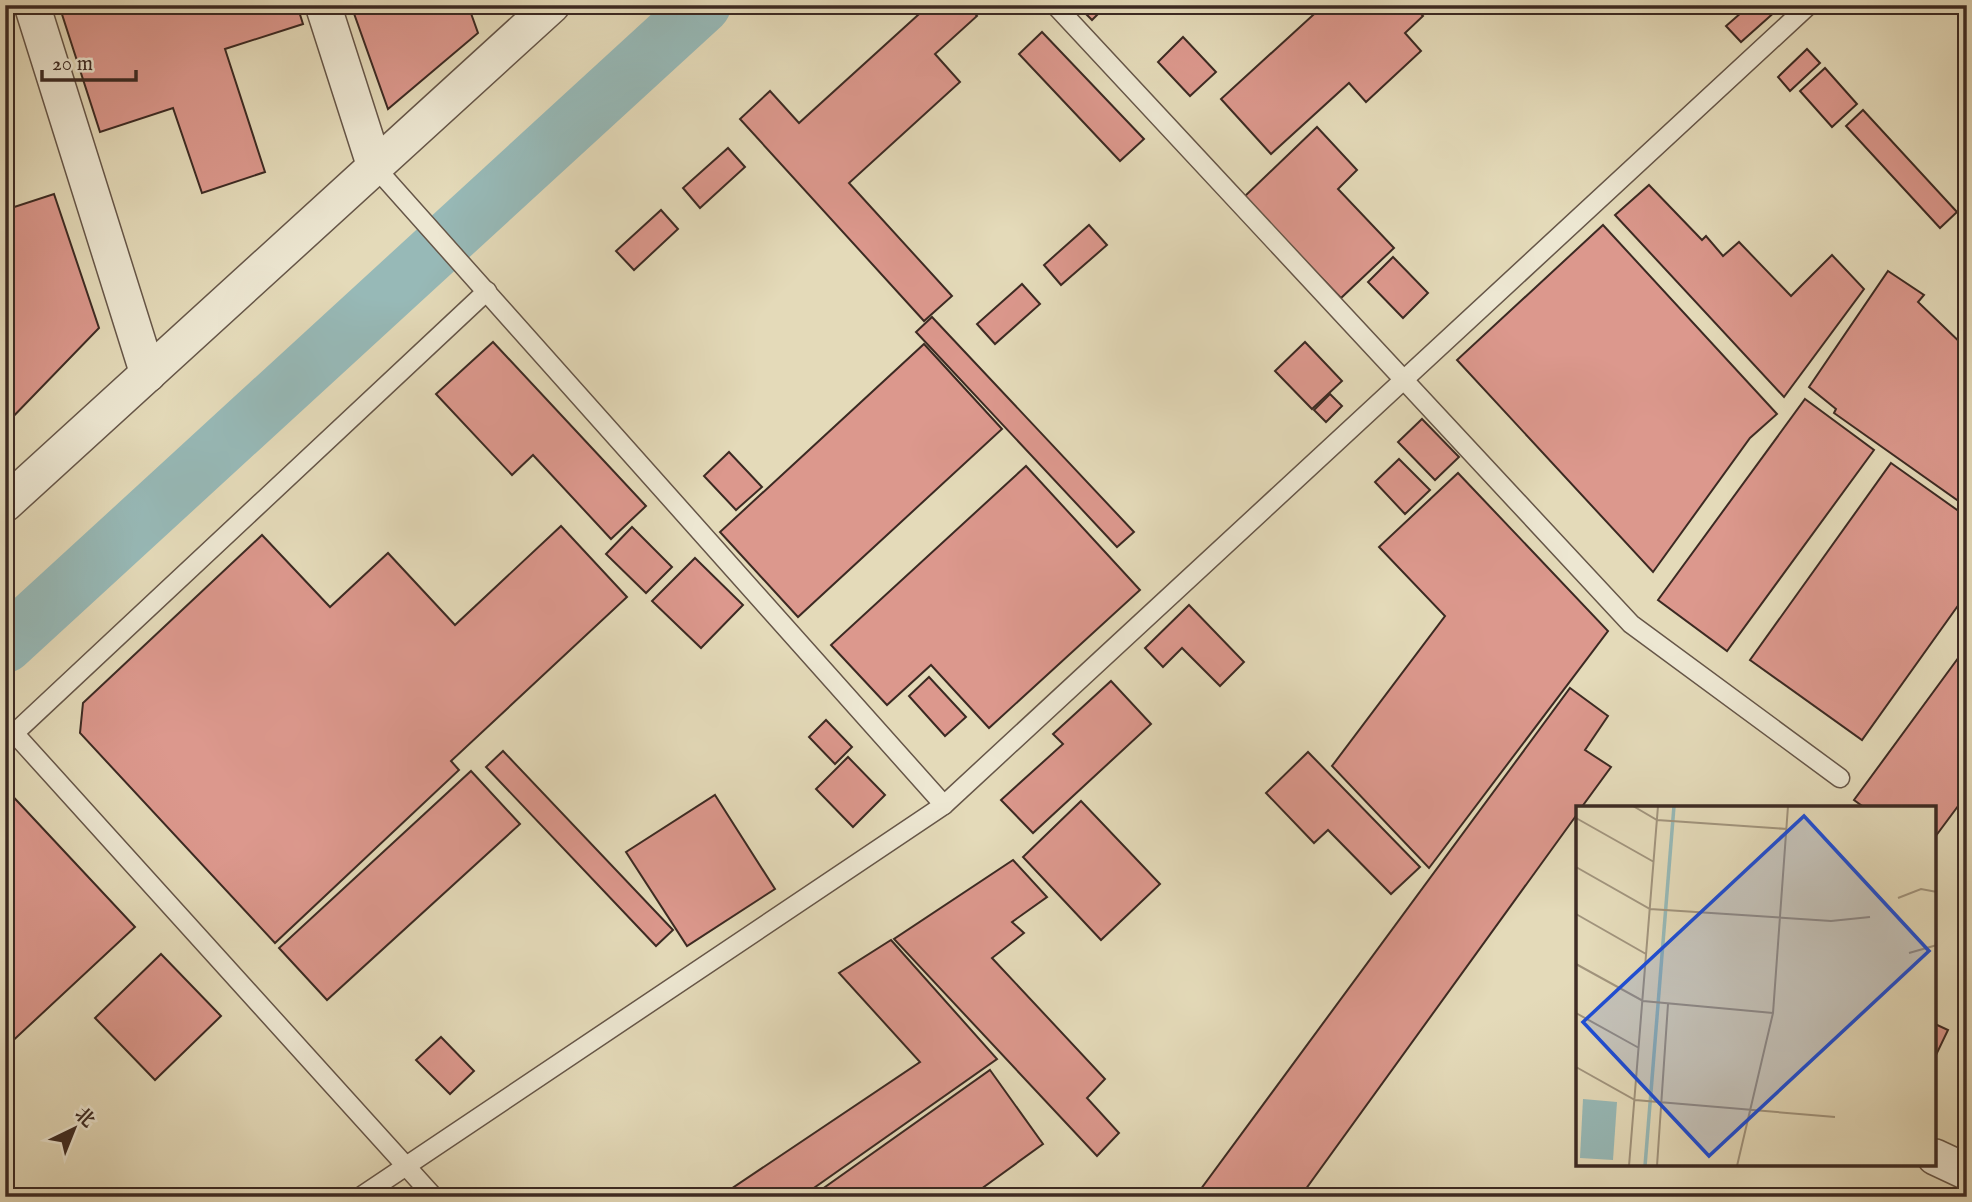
<svg xmlns="http://www.w3.org/2000/svg" width="1972" height="1202" viewBox="0 0 1972 1202" font-family="'IM FELL English','Noto Serif SC',serif">
  <rect width="100%" height="100%" fill="#e4dab9"/>
  <filter id="stains"><feTurbulence type="fractalNoise" baseFrequency=".00286" numOctaves="4"/><feColorMatrix values="0 0 0 0 .2 0 0 0 0 .09 0 0 0 0 .02 0 0 0 .5 -.17"/></filter>
  <radialGradient id="worn" r=".72"><stop offset=".6" stop-color="#630" stop-opacity="0"/><stop offset="1" stop-color="#630" stop-opacity=".3"/></radialGradient>
  <g fill="none" stroke-linecap="round" stroke-linejoin="round">
    <path stroke="#97b9b7" stroke-width="56" d="M5,645L703,5"/>
  </g>
  <g fill="#dc988d" stroke="#3c2a23" stroke-width="2">
    <path d="M59,5H297L303,24L225,49L265,172L202,193L173,108L100,132Z"/>
    <path d="M351,5H468L478,33L388,109Z"/>
    <path d="M929,5H968L977,16L935,54L960,82L849,183L952,296L924,321L740,119L770,91L799,123Z"/>
    <path d="M1077,5H1107L1092,20Z"/>
    <path d="M1324,5H1413L1423,16L1405,33L1421,51L1366,102L1349,83L1271,154L1221,99Z"/>
    <path d="M1750,5H1772L1777,10L1741,42L1726,26Z"/>
    <path d="M1042,32L1144,139L1120,161L1019,54Z"/>
    <path d="M1183,37L1216,72L1190,96L1158,62Z"/>
    <path d="M1807,49L1820,63L1790,91L1778,77Z"/>
    <path d="M1825,68L1857,104L1832,127L1800,91Z"/>
    <path d="M1863,110L1957,212L1940,228L1846,126Z"/>
    <path d="M1317,127L1357,170L1338,189L1394,248L1341,298L1244,197Z"/>
    <path d="M728,148L745,167L700,208L683,188Z"/>
    <path d="M1649,185L1702,240L1706,236L1723,256L1739,242L1791,296L1832,255L1864,289L1784,397L1615,215Z"/>
    <path d="M54,194L99,328L5,425V210Z"/>
    <path d="M661,210L678,229L634,270L616,251Z"/>
    <path d="M1089,225L1107,245L1061,285L1044,265Z"/>
    <path d="M1603,225L1777,414L1750,438L1653,572L1457,360Z"/>
    <path d="M1393,257L1428,293L1403,318L1368,282Z"/>
    <path d="M1888,271L1924,295L1918,302L1967,349V507L1834,413L1836,409L1809,387Z"/>
    <path d="M1022,284L1040,304L995,344L977,324Z"/>
    <path d="M932,317L1134,532L1117,547L916,332Z"/>
    <path d="M493,342L646,506L611,539L533,455L512,475L436,394Z"/>
    <path d="M1305,342L1342,381L1312,409L1275,371Z"/>
    <path d="M924,344L1002,429L798,617L720,532Z"/>
    <path d="M1330,394L1342,406L1326,422L1314,410Z"/>
    <path d="M1805,399L1874,450L1727,651L1658,600Z"/>
    <path d="M1422,419L1459,457L1435,480L1398,442Z"/>
    <path d="M729,452L762,487L736,510L704,476Z"/>
    <path d="M1399,459L1430,490L1405,514L1375,482Z"/>
    <path d="M1891,463L1967,517V593L1862,740L1750,660Z"/>
    <path d="M1026,466L1140,590L989,728L931,665L887,705L831,645Z"/>
    <path d="M1458,473L1608,631L1429,868L1332,766L1445,616L1379,547Z"/>
    <path d="M561,526L627,597L451,761L459,770L275,943L80,733L83,703L262,535L330,607L388,553L455,625Z"/>
    <path d="M632,527L672,567L646,593L606,554Z"/>
    <path d="M695,558L743,605L701,648L652,601Z"/>
    <path d="M1189,605L1244,662L1220,686L1182,648L1163,667L1145,648Z"/>
    <path d="M1967,646V794L1935,837V808H1865L1854,800Z"/>
    <path d="M929,677L966,717L945,736L909,696Z"/>
    <path d="M1111,681L1151,724L1033,833L1001,800L1063,744L1053,734Z"/>
    <path d="M1570,688L1608,716L1585,750L1611,767L1581,808H1578V813L1300,1197H1195Z"/>
    <path d="M826,720L852,747L835,764L809,737Z"/>
    <path d="M503,751L673,930L656,946L486,767Z"/>
    <path d="M1308,752L1420,867L1391,894L1328,830L1314,843L1266,793Z"/>
    <path d="M848,757L885,795L853,827L816,789Z"/>
    <path d="M471,771L520,824L327,1000L279,948Z"/>
    <path d="M5,788L135,927L5,1048Z"/>
    <path d="M715,795L775,889L687,946L626,852Z"/>
    <path d="M1081,801L1160,884L1101,940L1023,857Z"/>
    <path d="M1013,860L1047,897L1012,922L1024,933L992,958L1105,1079L1087,1098L1119,1133L1097,1156L894,939Z"/>
    <path d="M891,940L997,1059L801,1197H719L920,1062L839,973Z"/>
    <path d="M161,954L221,1016L155,1080L95,1018Z"/>
    <path d="M1935,1024L1948,1030L1935,1057Z"/>
    <path d="M441,1037L474,1071L450,1094L416,1060Z"/>
    <path d="M990,1070L1043,1144L970,1197H811Z"/>
  </g>
  <g fill="none" stroke-linecap="round" stroke-linejoin="round">
    <g stroke="#665648" stroke-width="21">
      <g id="service">
        <path d="M1055,5L1631,624L1840,778"/>
        <path d="M375,167L944,805"/>
        <path d="M5,723L434,1197"/>
        <path d="M5,742L487,291"/>
        <path d="M360,1197L944,805L1809,5"/>
      </g>
    </g>
    <g stroke="#665648" stroke-width="38">
      <g id="minor">
        <path d="M32,5L148,374"/>
        <path d="M323,5L375,167"/>
        <path d="M5,504L552,5"/>
        <path d="M1935,1157L1967,1172"/>
      </g>
    </g>
    <use href="#service" stroke="#ede7d2" stroke-width="18"/>
    <use href="#minor" stroke="#ede7d2" stroke-width="35"/>
  </g>
  <g transform="translate(1576 806)">
    <rect width="360" height="360" fill="#e4dab9"/>
    <path d="M7,293L41,296L37,354L4,352Z" fill="#97b9b7"/>
    <path fill="none" stroke="#97b9b7" stroke-width="3.5" d="M69,360L98,0"/>
    <path fill="none" stroke="#a1947d" stroke-width="2" d="M57,0L81,14L211,23M0,12L78,56M0,61L74,103L255,115L294,111M322,92L345,83L361,86M0,108L70,148M333,147L361,139M0,158L67,195L197,207M0,207L63,242M0,261L59,294L259,311M53,360L82,0M81,360L92,198M161,360L197,207L212,0"/>
    <path fill="#1d4ed8" fill-opacity="0.15" stroke="#1d4ed8" stroke-width="3.5" d="M228,10L353,145L133,350L7,216Z"/>
    <rect width="360" height="360" fill="none" stroke="#3c2a23" stroke-width="3.5"/>
  </g>
  <rect width="1972" height="1202" fill="none" stroke="#e4dab9" stroke-width="28"/>
  <rect x="7" y="7" width="1958" height="1188" fill="none" stroke="#3c2a23" stroke-width="3.5"/>
  <rect x="14" y="14" width="1944" height="1174" fill="none" stroke="#3c2a23" stroke-width="2"/>
  <g transform="translate(74 1129) rotate(43)" stroke="#ede7d2" stroke-width="5" paint-order="stroke">
  <path d="M0-5L12 26L0 18L-12 26Z" fill="#3c2a23"/>
  <text y="-10" font-size="19" font-weight="bold" text-anchor="middle" fill="#3c2a23">北</text>
  </g>
  <path d="M42 70v10h94v-10" fill="none" stroke="#3c2a23" stroke-width="3.5"/>
  <text x="52" y="70" font-size="21" fill="#3c2a23" stroke="#ede7d2" stroke-width="5" paint-order="stroke">20 m</text>
  <rect width="100%" height="100%" filter="url(#stains)"/>
  <rect width="100%" height="100%" fill="url(#worn)"/>
</svg>
